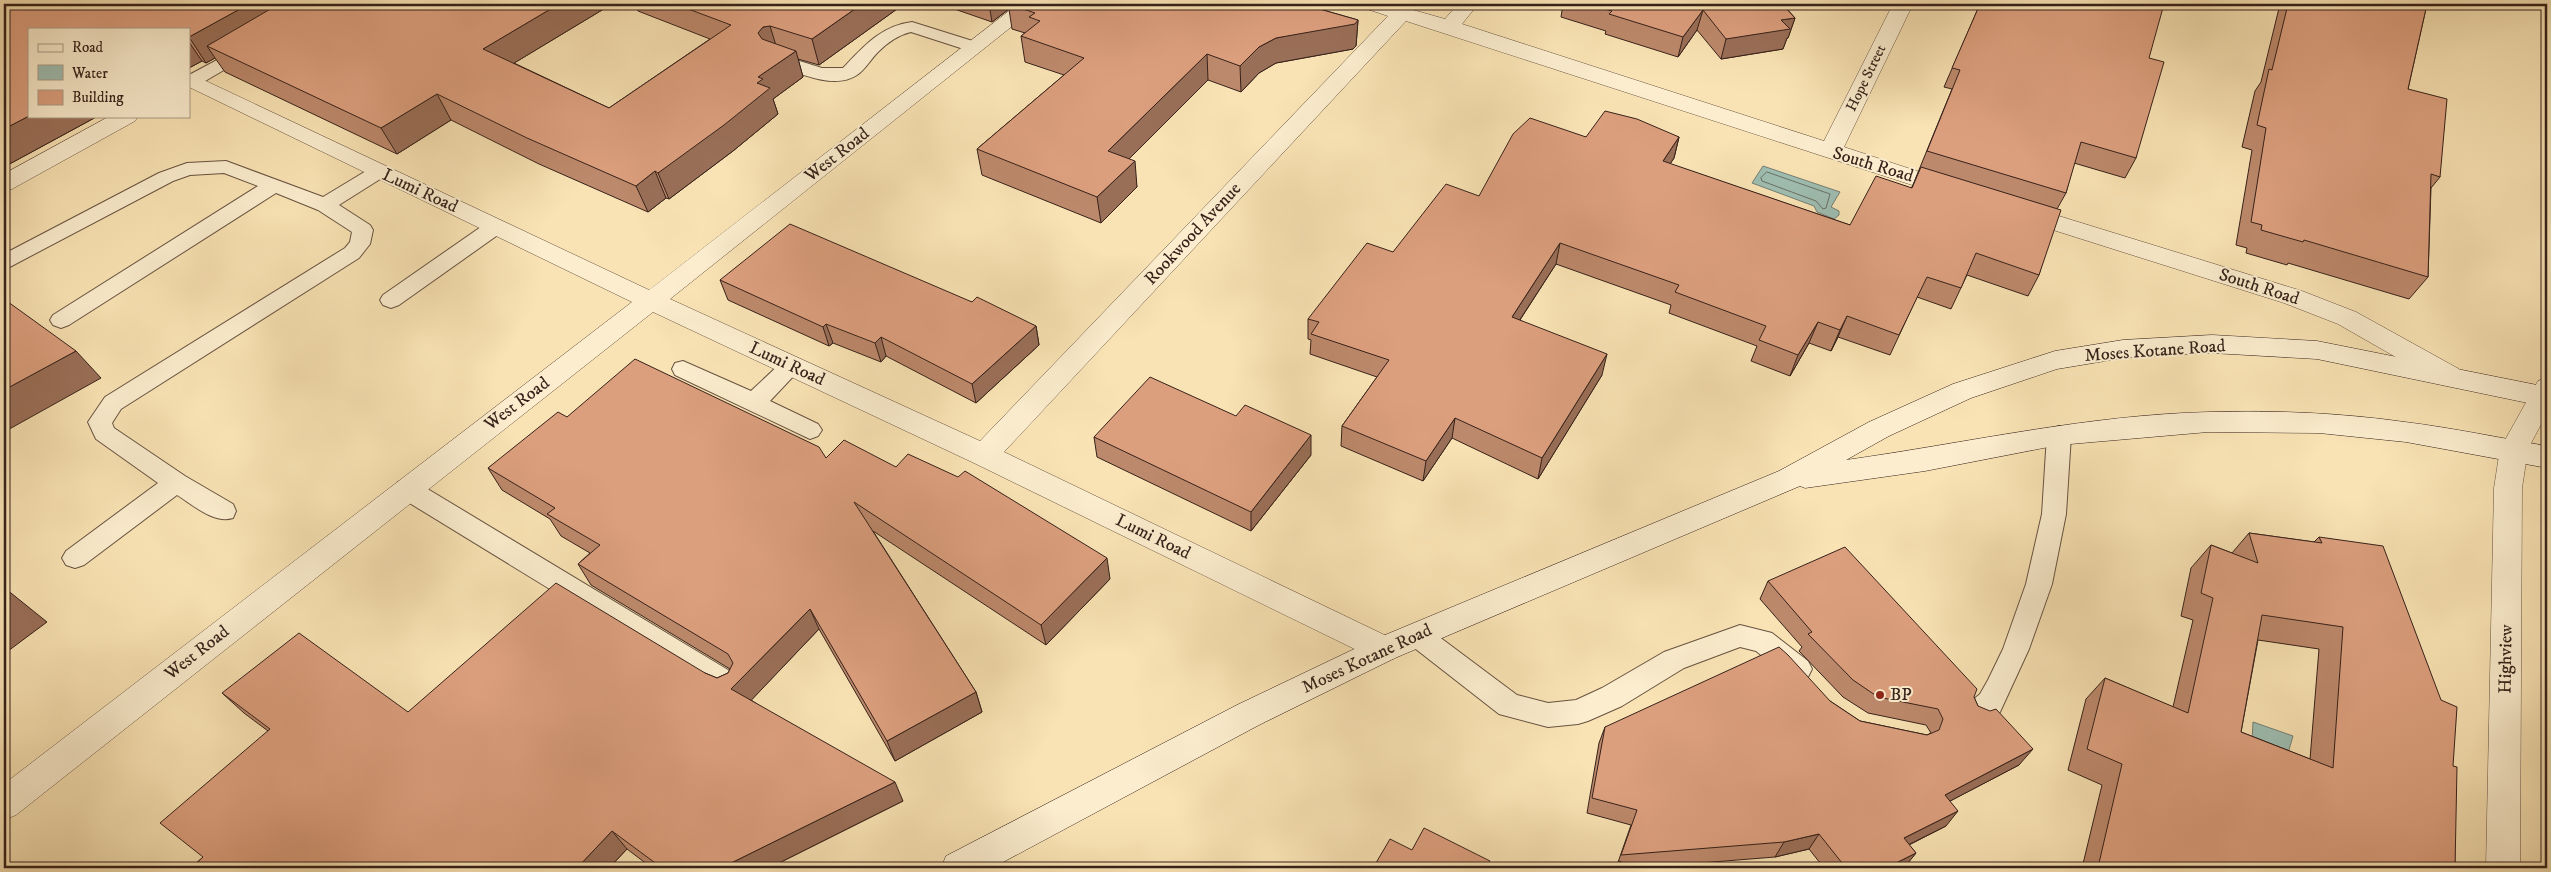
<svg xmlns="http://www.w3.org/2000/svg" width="2551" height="872" viewBox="0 0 2551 872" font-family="'IM FELL DW Pica',serif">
  <rect width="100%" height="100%" fill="#f9e3b4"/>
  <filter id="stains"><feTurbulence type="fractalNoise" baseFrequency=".004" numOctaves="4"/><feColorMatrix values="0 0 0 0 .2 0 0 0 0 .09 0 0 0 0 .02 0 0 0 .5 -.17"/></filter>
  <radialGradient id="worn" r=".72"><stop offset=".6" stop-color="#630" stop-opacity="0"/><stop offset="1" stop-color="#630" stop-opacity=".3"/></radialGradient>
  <g fill="#9ebeb2" stroke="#747f75">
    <path d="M1763,166L1840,192L1831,207L1839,211V215L1834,219L1817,212L1814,206L1752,183Z"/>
    <path d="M2253,722L2293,736L2277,791L2250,780Z"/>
  </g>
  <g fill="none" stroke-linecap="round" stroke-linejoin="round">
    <path stroke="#6a7066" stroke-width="1" d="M1767,172L1830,194L1826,208L1823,209L1816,201L1762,181L1761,178Z"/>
    <g stroke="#675240" stroke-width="2">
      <g id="lane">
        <path d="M912,22L979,43L982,47L979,51L973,52L911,32C898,35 887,43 878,52C871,59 865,70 857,75C833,91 794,71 771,63L768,59L771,55L777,54L822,68H843C864,46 881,26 912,22Z"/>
        <path d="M247,44L253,45L256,49L253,53L200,84H189V75Z"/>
        <path d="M226,161L323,197L371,168L378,166L385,168L388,172L385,176L339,205L370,225L373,230L370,244L359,258L121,409L112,423L114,428L185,476L233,504L236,511L233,518C214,524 193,505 177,495L84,565L75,568L66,565L62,558L66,551L158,483L96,439L88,422L105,397L345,248L350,242L352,232L318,210L276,193L69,325L61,328L53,325L50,320L53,315L258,186L224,173L190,175L173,181L4,270V254L159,173L187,163Z"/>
        <path d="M495,220L502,222L505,227L502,232L399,305L391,308L383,305L380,300L383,295L488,222Z"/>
        <path d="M792,358L800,360L803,366L770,401L818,424L822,430L818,436L810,439L675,375L672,369L675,363L683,361L751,391L784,360Z"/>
        <path d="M2059,426L2067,429L2071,435L2066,514L2052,584L2029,649L2000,712L1988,722L1978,725L1968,722L1964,713L1968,704L1980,694L1988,680L2003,649L2026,584L2042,514L2047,435L2051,429Z"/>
        <path d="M407,479L416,482L738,676L742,684L738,692L728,696L718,692L398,496L395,489L398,482Z"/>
        <path d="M1417,624L1426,627L1517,695L1548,703L1576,700L1602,688L1664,652L1740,625L1772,633L1808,661L1812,669L1808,677L1798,681L1788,677L1756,651L1740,647L1684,668L1622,706L1588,721L1578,724L1548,727L1499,714L1408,643L1404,635L1408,627Z"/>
      </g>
    </g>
    <g stroke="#675240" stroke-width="1">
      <g id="street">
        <path d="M1018,4H1040L670,299L980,441L1388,16L1364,8L1361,4H1392L1445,19L1458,4H1478L1462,24L1824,141L1893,4H1913L1844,147L1959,185L1963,190L1959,195L1951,197L1943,195L1406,21L1004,452L1395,640L1400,649L1395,658L1384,662L1373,658L974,463L653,312L16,815L4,820V784L632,302L189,87V73L649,290Z"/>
        <path d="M110,116H138L135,121L12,189L4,191V174Z"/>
        <path d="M2020,204L2302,291L2356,312L2459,369L2463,376L2459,383L2450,386L2441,383L2338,324L2284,303L2012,217L2008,212L2012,207Z"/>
        <path d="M2547,378V413L2528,449L2522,488L2520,868H2486L2494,488L2500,449L2538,381Z"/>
      </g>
    </g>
    <g stroke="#36211a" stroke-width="1">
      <path id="secondary" d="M2212,335L2317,341L2547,387V407L2317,359L2212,353L2123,358L2057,369L1971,398L1889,436L1846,460C1967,443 2087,415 2209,412C2275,410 2341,413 2405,422C2453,428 2500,438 2547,446V468L2406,442L2319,433L2208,432L2059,445L1925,471L1805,488L1800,486L1395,658L1259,725L992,868H941L946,856L1237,705L1373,640L1779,471L1869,422L1953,384L2055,351L2123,340Z"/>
    </g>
    <use href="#lane" fill="#fbedce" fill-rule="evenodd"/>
    <use href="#street" fill="#fbedce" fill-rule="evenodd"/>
    <use href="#secondary" fill="#fbedce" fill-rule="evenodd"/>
  </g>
  <g fill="#bd896c" stroke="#36211a" fill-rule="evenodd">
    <path d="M4,4L47,5H53L51,4H612L514,63L609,108L710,39L638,11L635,4H904L819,65L798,59L803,77L773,99L778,114L733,151L669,199L666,198L648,212L539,164L451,120L397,154L225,72L215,58L206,63L202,61L189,68V29L98,116L4,167Z"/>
    <path d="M940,4H1302L1358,20L1356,46L1353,49L1276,63L1259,73L1241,92L1208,80L1129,159L1137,187L1101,223L982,175L977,149L1064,75L1025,62L1021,36L1025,33L1012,29L1009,9L992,22Z"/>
    <path d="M1563,4H1790L1787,9L1795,18L1788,38H1787L1783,49L1721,59L1697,30L1678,57L1605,34L1606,31L1561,17Z"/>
    <path d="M1980,4L2149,58L2136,158L2125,178L2074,163L2066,193L2057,209L2039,275L2028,296L1967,275L1951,309L1917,297L1890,355L1838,337L1831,351L1809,343L1790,376L1751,361L1757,346L1669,313L1671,305L1556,264L1520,320L1602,375L1538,479L1452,438L1423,481L1341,446L1342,426L1377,377L1310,354L1311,340L1308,339V319L1393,252L1479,196L1586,137H1679L1674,158L1670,164L1850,225L1912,187L1952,89L1944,87Z"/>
    <path d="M2280,4H2427L2408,89L2440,177L2431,188L2428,277L2409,299L2288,263L2287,265L2246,253L2247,248L2236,245L2252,150L2242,147L2255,91L2261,82Z"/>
    <path d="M720,280L972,302L1036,326L1039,345L976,403L886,356L881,362L833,343L829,346L728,300Z"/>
    <path d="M567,417L826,458L1110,579L1046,645L873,531L976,692L982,712L895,761L819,629L751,700L903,801L769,868H652L627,849L609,868H191L203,857L268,731L244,713L222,693L408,712L705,673L717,678L728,673L730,669L591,585L578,564L590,553L561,536L550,519L502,490L488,468Z"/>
    <path d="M1094,437L1311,455L1251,531L1097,457Z"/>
    <path d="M2249,533L2314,542L2319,537L2453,766L2455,868H2082L2102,785L2068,770L2086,699L2105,678L2173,707L2193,620L2181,616L2191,568L2211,545L2232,553ZM2258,640L2319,649L2310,759L2241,732Z"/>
    <path d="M1768,581L1974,697L1978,706L2019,765L1950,801L1946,826L1909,845L1916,853L1903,868H1824L1809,849L1775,857L1638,868H1616L1631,825L1587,813L1599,743L1605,727L1830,701L1860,721L1927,735L1931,733L1926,725L1868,713L1843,697L1799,651L1802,647L1760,599Z"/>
  </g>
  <g fill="#9a6f58" stroke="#36211a">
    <path d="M249,4H290L207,46L215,58L206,63L189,37Z"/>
    <path d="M559,4H612L496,74L483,49Z"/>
    <path d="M862,4H904L819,65L812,39Z"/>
    <path d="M989,4H1008L1009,9L992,22Z"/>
    <path d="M1784,4H1790L1777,25Z"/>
    <path d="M1703,10L1697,30L1678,57L1683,37Z"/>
    <path d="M1795,18L1788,38H1787L1783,49L1721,59L1726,39L1781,20Z"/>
    <path d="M1358,20L1356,46L1353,49L1276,63L1259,73L1241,92L1240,66L1259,47L1276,38Z"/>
    <path d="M770,26L778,52L766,59L758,33L763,27Z"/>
    <path d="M189,42L202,61L189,68Z"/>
    <path d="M796,51L803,77L773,99L778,114L733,151L669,199L658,173L757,83L758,77Z"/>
    <path d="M1207,54L1208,80L1111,177L1108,151Z"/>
    <path d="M437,94L451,120L397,154L381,128Z"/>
    <path d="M29,116H98L4,167V129Z"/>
    <path d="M1679,137L1674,158L1658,182L1663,161Z"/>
    <path d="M1135,161L1137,187L1101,223L1097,197Z"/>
    <path d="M655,171L666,198L648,212L636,186Z"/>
    <path d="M1560,243L1556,264L1508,338L1512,317Z"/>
    <path d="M1847,316L1838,337L1831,351L1840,330Z"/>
    <path d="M1818,322L1809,343L1790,376L1798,355Z"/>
    <path d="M826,324L833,343L829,346L823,327Z"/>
    <path d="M1036,326L1039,345L976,403L972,384Z"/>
    <path d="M881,337L886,356L881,362L875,343Z"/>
    <path d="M76,351L101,378L4,432V390Z"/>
    <path d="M1607,354L1602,375L1538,479L1542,458Z"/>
    <path d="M1455,418L1452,438L1423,481L1426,461Z"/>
    <path d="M1311,435V455L1251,531V512Z"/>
    <path d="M1107,558L1110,579L1046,645L1041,625Z"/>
    <path d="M6,589L47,622L4,654V591Z"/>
    <path d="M810,609L819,629L743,709L731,689Z"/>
    <path d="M976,692L982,712L895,761L887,741Z"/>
    <path d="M2033,749L2019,765L1933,810L1945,795Z"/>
    <path d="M895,782L903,801L769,868H721Z"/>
    <path d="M1958,811L1946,826L1892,853L1904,838Z"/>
    <path d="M612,831L627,849L609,868H577Z"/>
    <path d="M1819,834L1809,849L1775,857L1784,842Z"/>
    <path d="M1916,853L1904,868H1886Z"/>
    <path d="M1857,864L1854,868H1848Z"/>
  </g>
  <g fill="#dc9f7e" stroke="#36211a" fill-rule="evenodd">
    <path d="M4,4H44L47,5H77L76,4H249L189,37V29H29V116L4,129Z"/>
    <path d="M279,4H559L483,49L609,108L731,25L675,4H862L812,39L770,26L763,27L758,33L762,39L796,51L758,77L763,79L757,83L770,88L724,125L658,173L655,171L636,186L527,138L437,94L381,128L207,46Z"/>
    <path d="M1009,4H1302L1358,20L1355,24L1276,38L1259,47L1240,66L1207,54L1108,151L1135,161L1097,197L977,149L1084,58L1021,36L1040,21L1029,17L1035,13Z"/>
    <path d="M1586,4H1784L1783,5L1795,18L1781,20L1790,29L1726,39L1703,10L1683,37L1609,14L1612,11Z"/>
    <path d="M1980,4H2164L2149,58L2164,62L2136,158L2081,142L2066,193L1927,151L1960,70L1952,68Z"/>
    <path d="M2288,4H2427L2408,89L2447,99L2440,177L2431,174L2428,277L2304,240L2303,242L2261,230L2262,225L2251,222L2266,128L2257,125L2269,69L2272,70Z"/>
    <path d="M1605,111L1637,119L1679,137L1663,161L1850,225L1876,176L1912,188L1921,167L2061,210L2039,275L1976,253L1961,288L1927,277L1899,335L1847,316L1840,330L1818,322L1798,355L1759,340L1766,326L1675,292L1679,285L1560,243L1512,317L1607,354L1542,458L1455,418L1426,461L1342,426L1389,360L1311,334L1319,322L1308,319L1367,243L1393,252L1446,184L1479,196L1513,134L1530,118L1586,137Z"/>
    <path d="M790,224L972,302L977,297L1036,326L972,384L881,337L875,343L826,324L823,327L720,280Z"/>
    <path d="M4,299L76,351L4,390Z"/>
    <path d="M635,359L819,447L826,458L844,440L896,467L908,454L958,477L965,471L1107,558L1041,625L854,502L976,692L887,741L810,609L731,689L895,782L721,868H662L612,831L577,868H191L203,857L160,823L270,729L222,693L299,633L408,712L556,583L705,673L717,678L728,673L733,663L728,654L578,564L600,545L547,514L555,508L488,468L558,412L567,417Z"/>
    <path d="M1150,377L1236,416L1245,405L1311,435L1251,512L1094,437Z"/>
    <path d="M2249,533L2322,543L2319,537L2383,546L2441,700L2457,707L2453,766L2457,767L2455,868H2111L2099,863L2122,764L2087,749L2105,678L2188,713L2213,598L2201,593L2211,545L2258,563ZM2262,615L2343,627L2333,768L2241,732Z"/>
    <path d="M1845,547L1977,689L1974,697L1978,706L1990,711L1996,709L2033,749L1945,795L1958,811L1904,838L1916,853L1886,868H1860L1857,864L1846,868L1819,834L1784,842L1621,855L1637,810L1592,798L1605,727L1779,647L1788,655L1830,701L1860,721L1927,735L1939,730L1943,719L1938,709L1878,697L1853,680L1808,634L1812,632L1768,581Z"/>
    <path d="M1424,828L1490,861L1486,868H1373L1390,839L1412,850Z"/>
    <path d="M1619,861L1635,868H1617Z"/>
  </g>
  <circle fill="#8f2418" stroke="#fbedce" stroke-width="2" cx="1880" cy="695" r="5"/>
  <g text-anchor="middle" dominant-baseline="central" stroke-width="4" stroke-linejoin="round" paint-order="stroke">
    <g font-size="15" fill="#36211a" stroke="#fbedce">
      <text transform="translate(1866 78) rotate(-64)">Hope Street</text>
    </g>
    <g font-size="18" fill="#36211a" stroke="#fbedce">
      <text transform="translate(837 155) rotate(-38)">West Road</text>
      <text transform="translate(1873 165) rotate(17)">South Road</text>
      <text transform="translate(420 191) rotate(25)">Lumi Road</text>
      <text transform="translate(1193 234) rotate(-47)">Rookwood Avenue</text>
      <text transform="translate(2259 287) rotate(18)">South Road</text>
      <text transform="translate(2155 351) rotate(-4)">Moses Kotane Road</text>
      <text transform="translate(787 364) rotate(25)">Lumi Road</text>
      <text transform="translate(517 404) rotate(-37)">West Road</text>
      <text transform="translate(1153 537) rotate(26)">Lumi Road</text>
      <text transform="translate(197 653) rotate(-38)">West Road</text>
      <text transform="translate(1367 659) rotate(-25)">Moses Kotane Road</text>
      <text transform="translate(2506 659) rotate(-89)">Highview</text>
    </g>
    <g font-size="18" fill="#36211a" stroke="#fbedce" text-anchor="start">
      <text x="1890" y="695">BP</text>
    </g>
  </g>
  <rect width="2551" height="872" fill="none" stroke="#f9e3b4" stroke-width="20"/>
  <rect x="5" y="5" width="2541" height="862" fill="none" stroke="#36211a" stroke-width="2.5"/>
  <rect x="10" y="10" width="2531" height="852" fill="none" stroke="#36211a"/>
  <rect x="28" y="28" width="162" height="90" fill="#fbedce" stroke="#ac9b86"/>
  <rect x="38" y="44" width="25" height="8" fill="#fbedce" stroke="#ac9b86"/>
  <text x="72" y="52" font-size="15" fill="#36211a">Road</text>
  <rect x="38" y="65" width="25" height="15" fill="#9ebeb2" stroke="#ac9b86"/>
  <text x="72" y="78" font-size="15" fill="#36211a">Water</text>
  <rect x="38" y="90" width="25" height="15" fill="#dc9f7e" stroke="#ac9b86"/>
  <text x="72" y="102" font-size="15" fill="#36211a">Building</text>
  <rect width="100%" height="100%" filter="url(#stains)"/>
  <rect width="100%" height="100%" fill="url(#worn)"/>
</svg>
